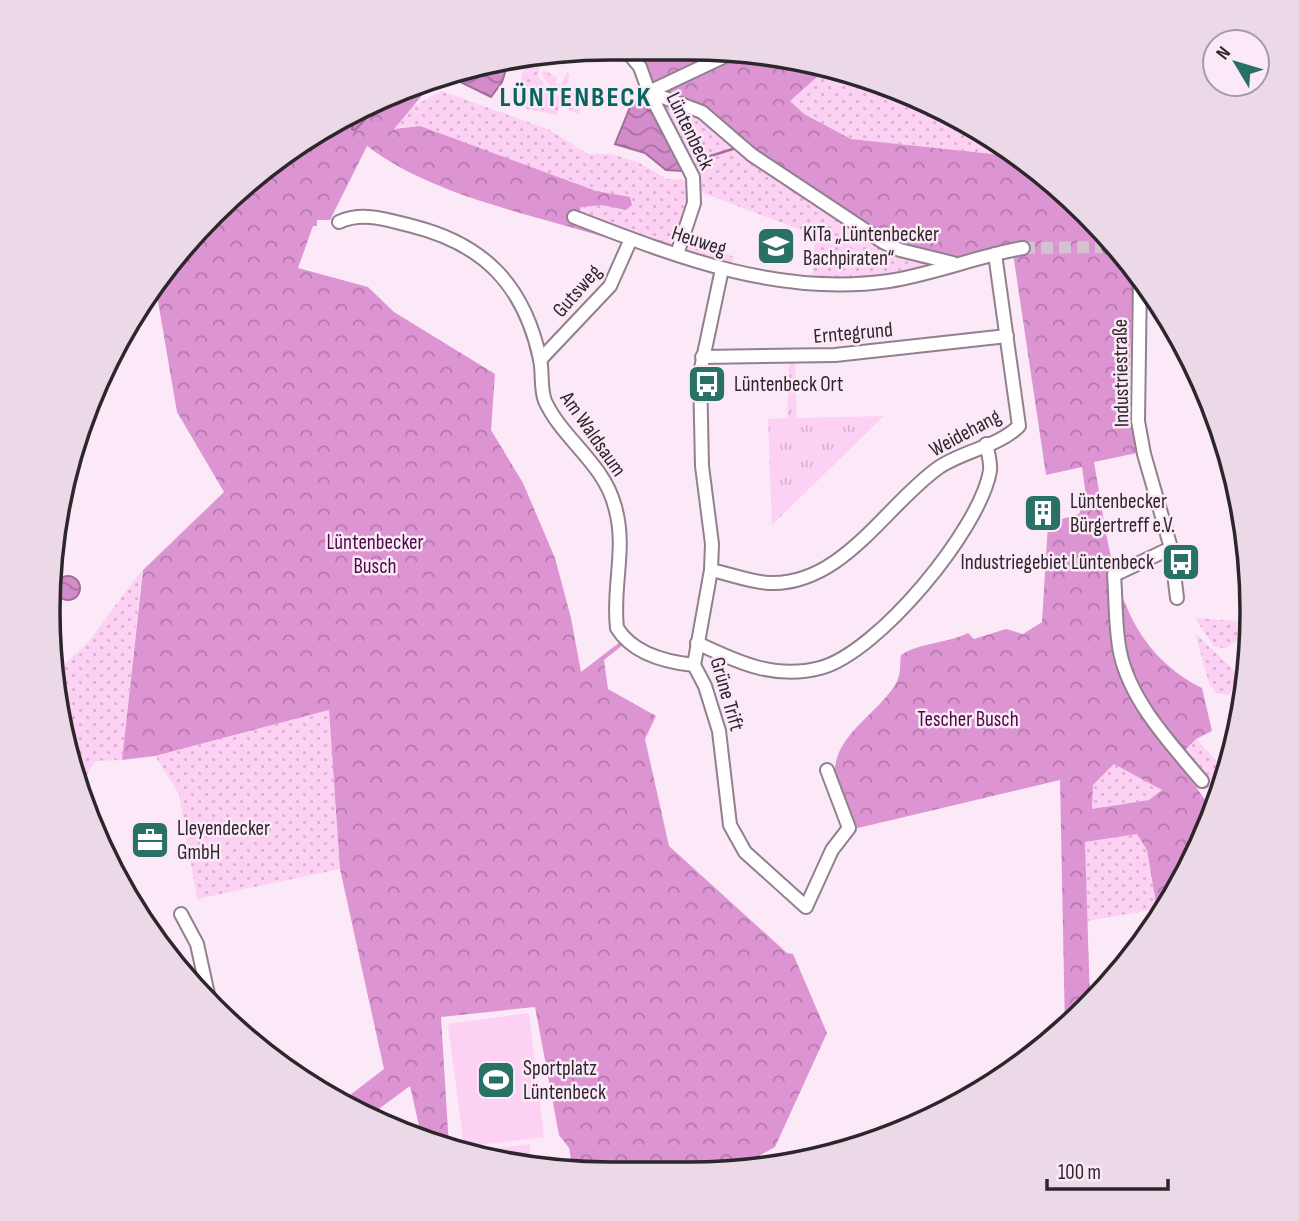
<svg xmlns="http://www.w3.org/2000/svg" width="1299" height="1221" viewBox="0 0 1299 1221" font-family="'Sofia Sans Condensed',sans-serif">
  <defs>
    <pattern id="grass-dots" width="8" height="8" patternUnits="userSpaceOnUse" patternTransform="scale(1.75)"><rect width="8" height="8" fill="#fcd1f4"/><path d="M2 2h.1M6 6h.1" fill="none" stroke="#d8b3d1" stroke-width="1.8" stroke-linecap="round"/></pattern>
    <pattern id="forest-crowns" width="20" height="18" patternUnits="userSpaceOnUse" patternTransform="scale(1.75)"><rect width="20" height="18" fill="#dd94d2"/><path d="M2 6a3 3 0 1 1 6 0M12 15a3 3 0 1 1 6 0" fill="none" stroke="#b479ab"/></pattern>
    <pattern id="park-tufts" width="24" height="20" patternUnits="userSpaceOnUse" patternTransform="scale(1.75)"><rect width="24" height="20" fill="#fcd1f4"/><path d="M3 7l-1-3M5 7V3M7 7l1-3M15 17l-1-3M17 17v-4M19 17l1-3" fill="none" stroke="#d8b3d1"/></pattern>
    <pattern id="water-waves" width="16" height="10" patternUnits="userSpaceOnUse" patternTransform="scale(1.75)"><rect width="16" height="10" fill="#d48bc9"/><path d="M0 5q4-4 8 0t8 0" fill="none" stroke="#ac71a3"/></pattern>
  </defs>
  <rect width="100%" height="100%" fill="#fce9f8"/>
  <g fill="url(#grass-dots)">
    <path d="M530,55L541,61L538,76L552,94L562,98L557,115L523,108L526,99L515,94Z"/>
    <path d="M824,66L835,67L938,106L1020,157L851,139L804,114L790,101L825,70Z"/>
    <path d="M543,70L557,77L555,83L561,85L567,72L570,74L564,93L552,89L542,75Z"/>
    <path d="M575,84L589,92L578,114L566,108L567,99Z"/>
    <path d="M442,91L550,130L588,154H611L638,162L667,179L689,180C691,203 683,222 675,244L670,246L578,218L584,198L419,126L393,128L402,112Z"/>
    <path d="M663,102L699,115L938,265L908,274L907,269L895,272V275L812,281L815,235L703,193L660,103Z"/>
    <path d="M687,239L734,257L731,267L688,253L685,245Z"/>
    <path d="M142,570L122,760L95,761L77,792L52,677L89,641Z"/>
    <path d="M1195,618L1250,622V633L1226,648L1214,647Z"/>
    <path d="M1195,633L1237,673L1235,685L1229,695L1216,693L1209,683Z"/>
    <path d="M329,710L340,869L197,899L179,794L155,756Z"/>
    <path d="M1196,739L1227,772L1219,792L1212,785L1204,790L1183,759V752Z"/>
    <path d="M1114,764L1162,790L1149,800L1092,810L1093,785Z"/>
    <path d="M1137,833L1147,850L1157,909L1087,921L1085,842Z"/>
  </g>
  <g fill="url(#forest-crowns)" fill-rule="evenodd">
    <path d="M634,49L824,66L825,70L790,101L804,114L851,139L1020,157L1112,239L1131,265L1133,275L1129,395L1137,453L1094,462C1110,549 1113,644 1202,688L1212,731L1196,739L1183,752L1151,722L1212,810L1194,859L1163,908L1157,909L1147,850L1137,834L1085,842L1090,1002L1065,1029L1060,780L858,828L851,825C846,812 839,798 836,784C826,740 875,717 895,685C902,674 899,667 901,655C921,642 946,644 968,633L974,639L1006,629L1023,634L1042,622L1048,523L1079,514L1086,496L1082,467L1046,475L1013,253L953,258L904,248L652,86L642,56ZM1114,764L1162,790L1149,800L1092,809L1093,785Z"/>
    <path d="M435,80L394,129L420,126L596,191L630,197L632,205L626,210L602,205L581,207L576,222L621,240L622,245L620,242C538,215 435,198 367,146L330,220H317V226H313L298,268L368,287L394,312L495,374L491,430L523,483L555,558L571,618L581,672L620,642L623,645L604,660L608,689L656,716L645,739L669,846L787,953L793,954L827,1033L775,1147L737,1168L572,1165L569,1148L559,1135L535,1007L441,1017L449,1147L422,1139L410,1086L368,1117L341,1102L384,1069L340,869L329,710L155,756L122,760L143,570L224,492L177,412L155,284L187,239L268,163L362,105Z"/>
  </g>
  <path fill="url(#park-tufts)" d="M795,362L797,418L884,416L772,525L768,419L787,418L789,363Z"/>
  <g fill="#fcd1f4">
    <path d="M529,1013L544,1137L464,1147L448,1024Z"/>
    <path d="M529,1144L531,1156L493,1160L483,1157L482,1150Z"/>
  </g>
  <g fill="url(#water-waves)" stroke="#a26d9a" stroke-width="2">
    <path d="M510,57L502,82L491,97L448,76Z"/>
    <path d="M378,100L380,104L355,130L352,129L359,107Z"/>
    <path d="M637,101L654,115L683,167L682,171L666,170L645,153L615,144L630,107Z"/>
    <circle cx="68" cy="588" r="12"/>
  </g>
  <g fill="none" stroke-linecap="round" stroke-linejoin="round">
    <path stroke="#a26d9a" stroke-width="2.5" d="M704,158L736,148"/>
    <path stroke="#d3c2cf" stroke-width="12" stroke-dasharray="12 6" stroke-linecap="butt" d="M1023,248L1109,247"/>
    <g stroke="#91808e" stroke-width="16">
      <g id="minor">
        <path d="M604,48L630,55L640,67L649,92L693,177L694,203L677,254"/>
        <path d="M649,92L702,112L752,155L883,242L900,250L953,263"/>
        <path d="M649,92L723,57"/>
        <path d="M574,217C675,256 778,297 889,281C934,274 978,256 1023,248"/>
        <path d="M339,222C363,211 388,220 412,226C484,244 524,285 540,359C543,372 540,388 545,401C563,440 604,463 615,507C627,548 612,587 617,628C633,654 665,662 694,665"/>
        <path d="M1109,247H1117"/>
        <path d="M722,269L700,373L702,466L712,544L711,570L694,665L705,686L719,731L730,825L745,852L806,907L832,850L849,828L827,770"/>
        <path d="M1140,278L1138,421L1144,454L1171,548L1177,598"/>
        <path d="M702,357L835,355L1007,336"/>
        <path d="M540,360L610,286L631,239"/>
        <path d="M1171,548L1114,575C1116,600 1115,627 1120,652C1130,701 1171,744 1202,781"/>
        <path d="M711,570C730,574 750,582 769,583C842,586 886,505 938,468C962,451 998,447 1019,426L995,254"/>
        <path d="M697,643C737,662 775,680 820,668C878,653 980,529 990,471C991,462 988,453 986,444"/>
        <path d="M181,914L197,944L211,1008"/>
      </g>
    </g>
    <use href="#minor" stroke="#fff" stroke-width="12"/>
  </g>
  <defs>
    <g id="school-square" transform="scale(2.0125)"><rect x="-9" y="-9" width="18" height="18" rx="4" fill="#297066" stroke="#fce9f8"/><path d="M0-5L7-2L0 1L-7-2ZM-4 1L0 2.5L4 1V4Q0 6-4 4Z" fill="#fff"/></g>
    <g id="bus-square" transform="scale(2.0125)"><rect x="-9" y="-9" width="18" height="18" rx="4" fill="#297066" stroke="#fce9f8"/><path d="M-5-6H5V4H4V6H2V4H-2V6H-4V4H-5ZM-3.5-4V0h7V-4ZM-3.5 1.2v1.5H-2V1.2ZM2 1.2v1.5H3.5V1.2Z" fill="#fff"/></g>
    <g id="building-square" transform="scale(2.0125)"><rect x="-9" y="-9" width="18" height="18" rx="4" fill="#297066" stroke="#fce9f8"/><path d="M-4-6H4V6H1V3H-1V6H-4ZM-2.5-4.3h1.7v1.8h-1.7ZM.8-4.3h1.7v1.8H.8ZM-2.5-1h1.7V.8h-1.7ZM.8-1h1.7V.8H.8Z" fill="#fff"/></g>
    <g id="office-square" transform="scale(2.0125)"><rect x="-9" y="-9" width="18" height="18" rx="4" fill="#297066" stroke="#fce9f8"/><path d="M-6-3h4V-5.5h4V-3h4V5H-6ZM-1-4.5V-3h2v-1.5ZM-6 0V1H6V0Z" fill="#fff"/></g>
    <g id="stadium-square" transform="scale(2.0125)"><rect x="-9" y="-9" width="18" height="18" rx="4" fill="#297066" stroke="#fce9f8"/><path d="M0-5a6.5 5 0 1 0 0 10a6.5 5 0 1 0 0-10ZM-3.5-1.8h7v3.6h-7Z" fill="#fff"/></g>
  </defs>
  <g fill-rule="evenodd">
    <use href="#school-square" x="776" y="246"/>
    <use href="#bus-square" x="707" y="384"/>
    <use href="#building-square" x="1043" y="513"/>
    <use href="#bus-square" x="1181" y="562"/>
    <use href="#office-square" x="150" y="840"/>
    <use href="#stadium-square" x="496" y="1080"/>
  </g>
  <g text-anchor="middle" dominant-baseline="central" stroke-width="5" stroke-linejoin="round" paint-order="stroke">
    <g font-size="21" fill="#2d262b" stroke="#fce9f8">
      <text transform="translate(690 131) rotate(64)">Lüntenbeck</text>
      <text transform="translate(699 241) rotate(18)">Heuweg</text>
      <text transform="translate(577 291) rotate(-49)">Gutsweg</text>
      <text transform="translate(853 333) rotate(-5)">Erntegrund</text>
      <text transform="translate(1121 373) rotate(-91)">Industriestraße</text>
      <text transform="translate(965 433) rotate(-28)">Weidehang</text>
      <text transform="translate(593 434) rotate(55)">Am Waldsaum</text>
      <text transform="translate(727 694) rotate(74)">Grüne Trift</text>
    </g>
    <g font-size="21" fill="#2d262b" stroke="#fce9f8" text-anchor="start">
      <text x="803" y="234">KiTa „Lüntenbecker<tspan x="803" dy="24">Bachpiraten“</tspan></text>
      <text x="734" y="384">Lüntenbeck Ort</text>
      <text x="1070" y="501">Lüntenbecker<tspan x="1070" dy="24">Bürgertreff e.V.</tspan></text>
      <text x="1154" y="562" text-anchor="end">Industriegebiet Lüntenbeck</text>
      <text x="177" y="828">Lleyendecker<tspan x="177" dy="24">GmbH</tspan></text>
      <text x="523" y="1068">Sportplatz<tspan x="523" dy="24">Lüntenbeck</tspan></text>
    </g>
    <g font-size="21" fill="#4c0946" stroke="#fce9f8">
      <text x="375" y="542">Lüntenbecker<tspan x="375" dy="24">Busch</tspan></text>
      <text x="968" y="719">Tescher Busch</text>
    </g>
    <g font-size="28" font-weight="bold" letter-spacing="2" fill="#07665b" stroke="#fce9f8">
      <text x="576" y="97">LÜNTENBECK</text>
    </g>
  </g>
  <path d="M0 0H1299V1221H0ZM611 60H689A551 551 0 0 1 1240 611V611A551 551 0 0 1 689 1162H611A551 551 0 0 1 60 611V611A551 551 0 0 1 611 60Z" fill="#ebd9e8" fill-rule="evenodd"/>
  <path fill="none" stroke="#2d262b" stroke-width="3.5" d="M611 60H689A551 551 0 0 1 1240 611V611A551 551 0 0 1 689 1162H611A551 551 0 0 1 60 611V611A551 551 0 0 1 611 60Z"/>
  <g transform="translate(1236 63) rotate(308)"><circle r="33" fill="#fce9f8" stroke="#a99ba6" stroke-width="2"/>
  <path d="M0-5L12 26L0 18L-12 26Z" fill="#297066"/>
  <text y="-10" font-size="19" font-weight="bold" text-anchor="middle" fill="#2d262b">N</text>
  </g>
  <path d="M1047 1179v10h121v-10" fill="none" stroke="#2d262b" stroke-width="3.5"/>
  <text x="1058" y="1179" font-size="21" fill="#2d262b" stroke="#fce9f8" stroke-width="5" paint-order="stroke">100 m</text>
</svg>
